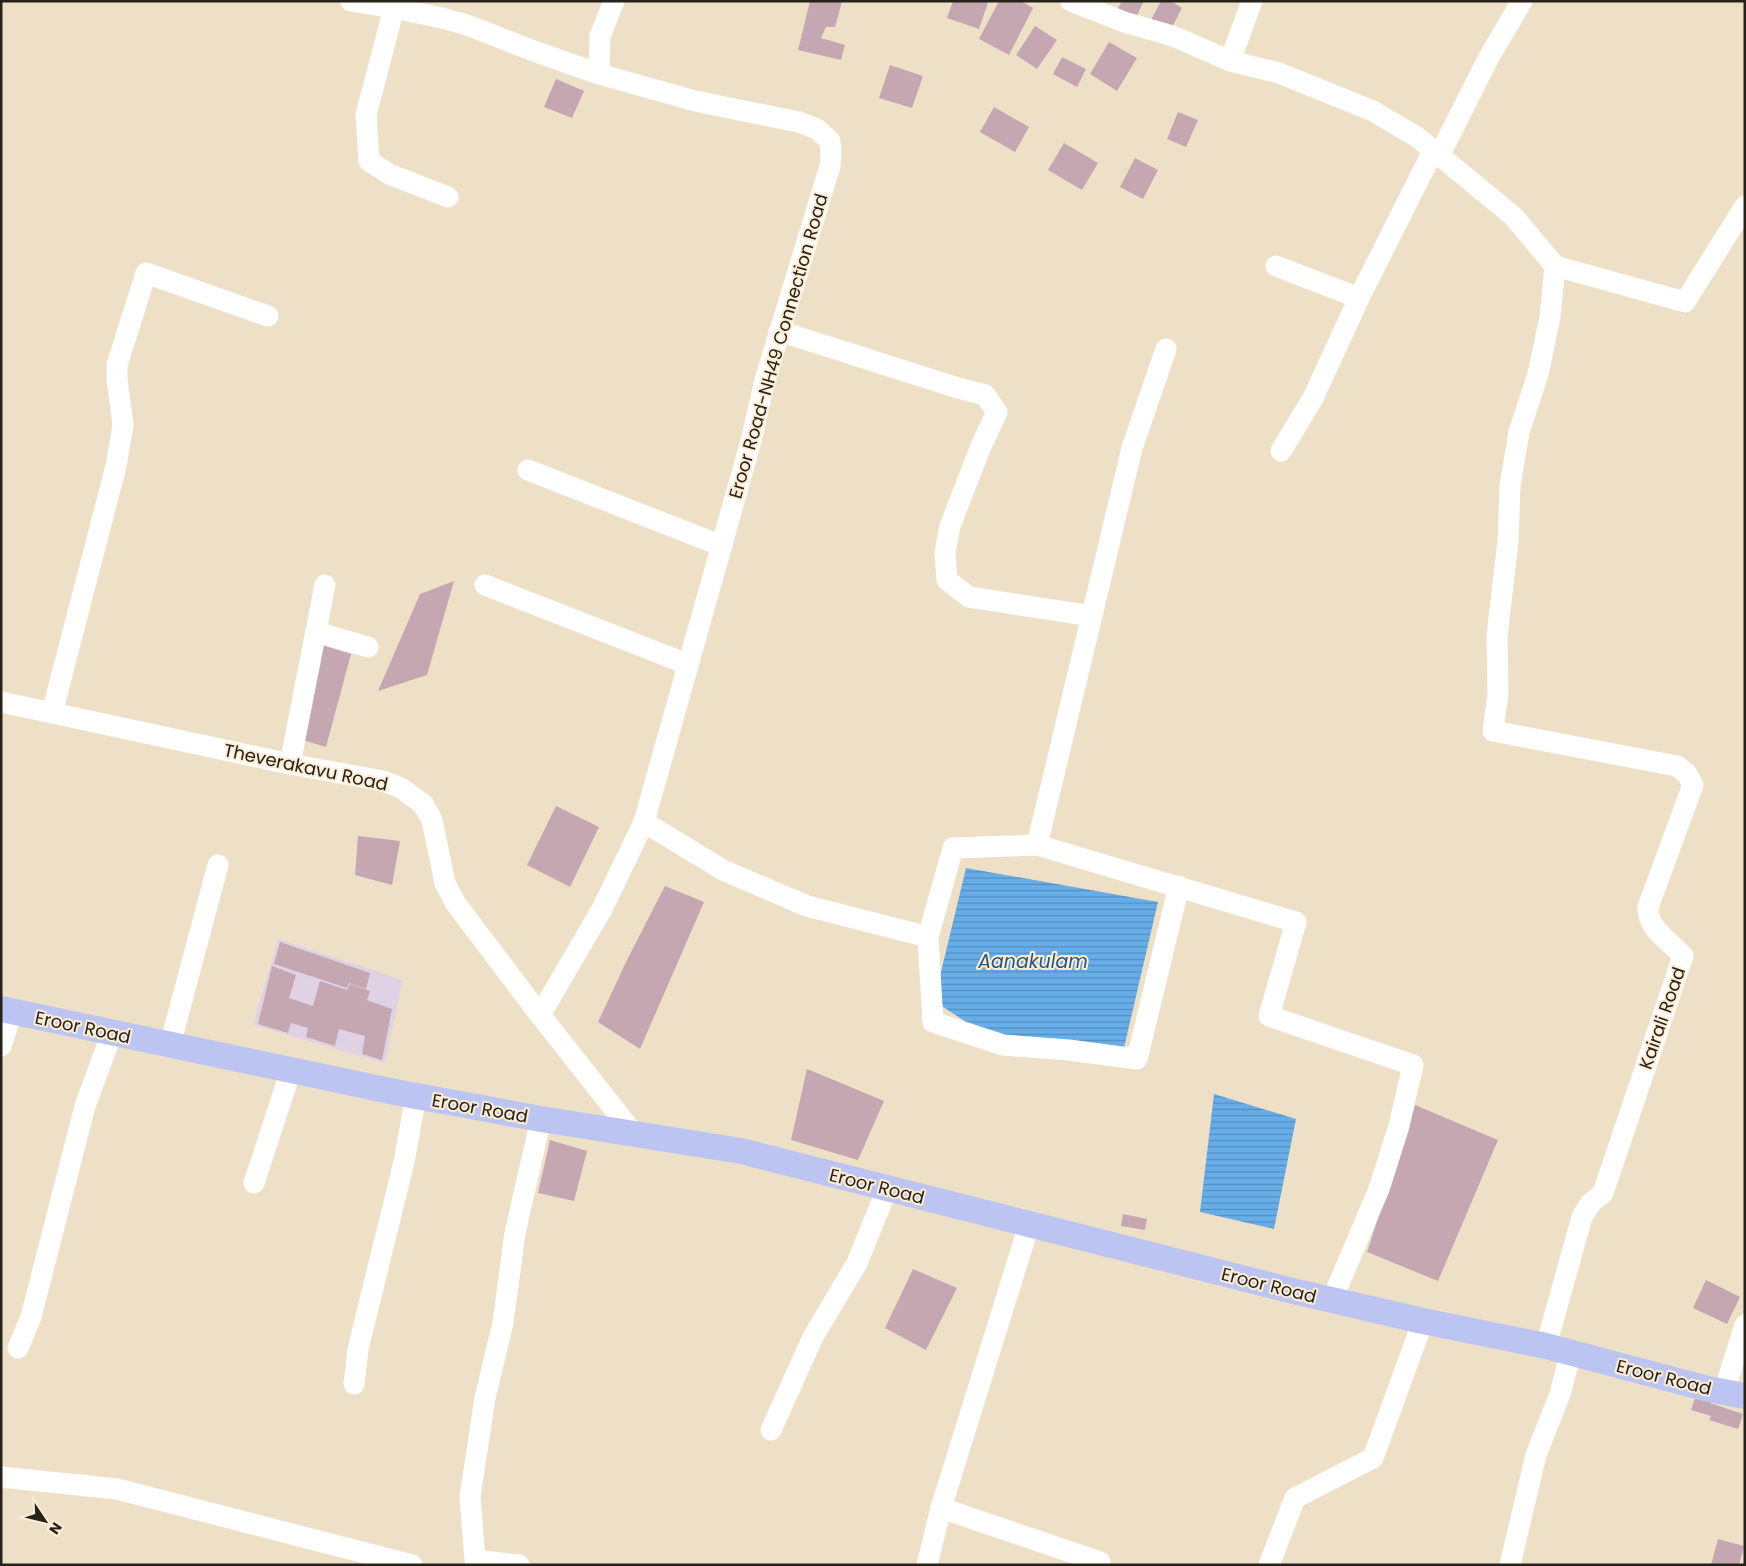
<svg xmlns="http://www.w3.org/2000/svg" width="1746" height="1566" viewBox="0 0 1746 1566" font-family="Poppins,sans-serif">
  <defs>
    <pattern id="water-rules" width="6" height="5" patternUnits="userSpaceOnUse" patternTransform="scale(1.25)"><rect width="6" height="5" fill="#67aee9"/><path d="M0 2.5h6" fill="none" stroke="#558dbc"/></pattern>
  </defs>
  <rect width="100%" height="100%" fill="#eee0c7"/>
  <path fill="#e0d2e5" d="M278,939L403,980L385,1063L253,1025Z"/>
  <g fill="url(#water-rules)">
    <path d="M966,868L1158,902L1123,1052L986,1035L934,1001Z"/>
    <path d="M1214,1094L1296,1119L1274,1229L1200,1212Z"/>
  </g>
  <g fill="#c5a7b2">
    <path d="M810,1H842L835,27H826L821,38L845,45L841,60L798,50Z"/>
    <path d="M953,1H983L988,3L979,29L947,18Z"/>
    <path d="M999,1H1021L1033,8L1009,55L979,39Z"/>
    <path d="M1122,1H1144L1135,19L1117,10Z"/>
    <path d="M1161,1H1171L1182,8L1170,31L1151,20Z"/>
    <path d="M1035,26L1057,40L1037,69L1016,55Z"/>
    <path d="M1109,42L1137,58L1117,91L1090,74Z"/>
    <path d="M1062,57L1086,69L1077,87L1053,74Z"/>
    <path d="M890,65L923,76L912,108L879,98Z"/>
    <path d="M556,79L584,91L572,118L544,107Z"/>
    <path d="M994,107L1029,127L1015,152L980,132Z"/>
    <path d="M1178,112L1198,120L1186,147L1167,139Z"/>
    <path d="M1064,143L1098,163L1082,190L1048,170Z"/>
    <path d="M1135,158L1158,170L1143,199L1120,187Z"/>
    <path d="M454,581L427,675L378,691L420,594Z"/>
    <path d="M322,645L351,654L326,747L299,739Z"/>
    <path d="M556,806L599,827L570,887L527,865Z"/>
    <path d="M358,836L400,841L392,885L355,875Z"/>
    <path d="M665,886L704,902L640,1049L598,1022L627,960Z"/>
    <path d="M280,942L370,973L366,989L349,983L347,988L274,964Z"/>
    <path d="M272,966L296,975L289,998L313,1006L320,981L347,990L350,984L370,991L367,1000L392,1009L382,1060L362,1054L365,1036L339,1029L335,1046L306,1037L308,1028L291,1023L288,1033L258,1024Z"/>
    <path d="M807,1069L884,1101L858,1160L791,1140Z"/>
    <path d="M1415,1105L1498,1140L1438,1281L1367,1252Z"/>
    <path d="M550,1140L587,1151L574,1201L538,1193Z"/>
    <path d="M1123,1214L1147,1219L1145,1230L1121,1226Z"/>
    <path d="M913,1269L957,1288L926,1350L885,1328Z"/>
    <path d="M1706,1280L1740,1297L1727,1324L1693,1308Z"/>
    <path d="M1698,1389L1713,1394L1710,1403L1743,1414L1738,1429L1709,1420L1711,1416L1691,1410Z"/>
    <path d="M1718,1539L1744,1546L1739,1565H1711Z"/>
  </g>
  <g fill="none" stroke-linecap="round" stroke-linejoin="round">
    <g stroke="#fff" stroke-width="21">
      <path d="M351,1L394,8L442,18L467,25L531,50L599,74L695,101L799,122L817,129L830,141L831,154L830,166L765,380L751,441L644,822L602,909L540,1015"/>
      <path d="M397,1L394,8L366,115L369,161L389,174L448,197"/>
      <path d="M1071,1L1124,22L1173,36L1230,61L1279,73L1373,111L1417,137L1513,216L1555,266L1685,302L1745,206"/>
      <path d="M1230,61L1252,1"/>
      <path d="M599,74L600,36L614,1"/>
      <path d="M1439,156L1489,57L1522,1"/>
      <path d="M1276,266L1359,298"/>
      <path d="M779,331L958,388L985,395L997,412L981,446L950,526L945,553L947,580L969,597L1092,616"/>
      <path d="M1281,451L1313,398L1359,298L1433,151"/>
      <path d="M528,470L722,546"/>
      <path d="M485,585L687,664"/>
      <path d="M316,632L368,647"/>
      <path d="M1,702L290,764L383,781L401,788L423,804L432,820L445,883L456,904L540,1015L634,1134"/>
      <path d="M52,713L116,466L123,425L117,380V365L146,273L268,316"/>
      <path d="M290,764L325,585"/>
      <path d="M644,822L723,870L807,906L928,937L953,848L1037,845L1296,922L1269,1016L1413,1065L1399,1126L1379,1189L1332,1300"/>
      <path d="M1037,845L1132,448L1166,349"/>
      <path d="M928,937L933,1022L1003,1045L1069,1050L1137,1059L1179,886"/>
      <path d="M170,1045L218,865"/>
      <path d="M1,1046L12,1012"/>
      <path d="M254,1183L291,1070"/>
      <path d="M1029,1225L941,1508L1100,1562L1099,1565"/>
      <path d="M1546,1346L1582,1217L1590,1204L1603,1193L1683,956C1670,941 1647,929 1648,907L1693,785L1687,774L1677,766L1493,731L1498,693L1497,636L1508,541L1510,486L1519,432L1538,374L1550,317L1555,266"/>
      <path d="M18,1348L31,1317L85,1106L112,1033"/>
      <path d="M354,1384L358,1349L404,1162L416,1096"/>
      <path d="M1724,1392L1745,1325"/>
      <path d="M771,1430L813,1337L857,1263L887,1189"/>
      <path d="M1,1477L117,1489L412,1565"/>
      <path d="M519,1565L475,1560L470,1497L485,1398L503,1323L515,1233L541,1119"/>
      <path d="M927,1565L941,1508"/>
      <path d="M1269,1565L1295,1498L1373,1458L1423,1321"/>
      <path d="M1510,1565L1536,1455L1560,1394L1571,1352"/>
    </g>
    <path stroke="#bcc5f1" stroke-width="26" d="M1,1009L400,1093L541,1119L741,1151L1293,1291L1423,1321L1546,1346L1708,1389L1745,1396"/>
  </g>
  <g text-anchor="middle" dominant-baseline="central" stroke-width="4" stroke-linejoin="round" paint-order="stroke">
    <g font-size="18" fill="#272219" stroke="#fcedd4">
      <text transform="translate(778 346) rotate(-74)">Eroor Road-NH49 Connection Road</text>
      <text transform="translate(306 767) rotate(12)">Theverakavu Road</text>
      <text transform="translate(1662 1018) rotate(-71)">Kairali Road</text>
      <text transform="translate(83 1027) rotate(12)">Eroor Road</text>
      <text transform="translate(480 1108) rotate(10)">Eroor Road</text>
      <text transform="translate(877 1186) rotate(14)">Eroor Road</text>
      <text transform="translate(1269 1285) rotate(14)">Eroor Road</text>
      <text transform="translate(1664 1377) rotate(14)">Eroor Road</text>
    </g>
    <g font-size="19" font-style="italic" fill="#255880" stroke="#fcedd4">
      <text x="1033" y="961">Aanakulam</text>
    </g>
  </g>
  <rect width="1746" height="1566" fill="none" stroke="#272219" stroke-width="5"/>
  <g transform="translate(45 1521) rotate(125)" stroke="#fcedd4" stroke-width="4" paint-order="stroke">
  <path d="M0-4L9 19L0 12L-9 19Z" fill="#272219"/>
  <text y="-8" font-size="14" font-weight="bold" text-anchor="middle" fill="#272219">N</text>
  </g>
</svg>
